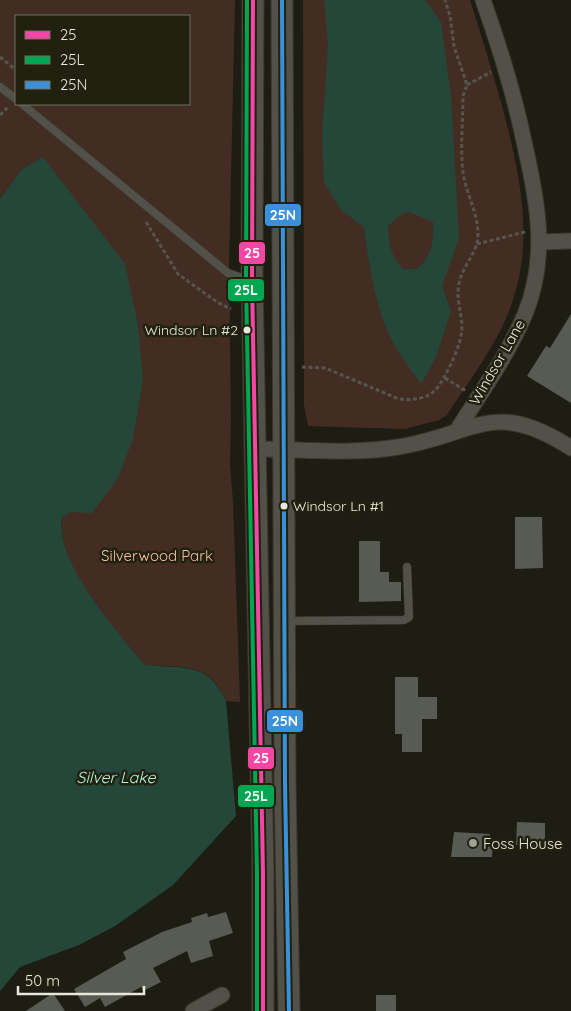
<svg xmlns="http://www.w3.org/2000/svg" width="571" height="1011" viewBox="0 0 571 1011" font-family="Quicksand,sans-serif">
  <rect width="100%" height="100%" fill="#1d1d13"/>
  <g fill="#432d22" fill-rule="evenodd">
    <path d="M0,0H235L229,266L231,419L230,465L233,501L240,702L226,701C209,661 183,668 145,665C117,631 55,564 62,518L71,512L43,157L22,169L0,199ZM16,16H189V104H16Z"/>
    <path d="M303,0H470C481,34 491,68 501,102C518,167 535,234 513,300C500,341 470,379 447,415L439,420L405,429L308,426L304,405Z"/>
  </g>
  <g fill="#24473a" fill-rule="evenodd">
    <path d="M324,0H425L441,22L451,96L459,238L442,286L451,311L436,357L421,384C413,372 404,361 397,349C376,315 369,266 364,227L341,210L324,182L322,136L328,45ZM410,212L433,222C434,241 432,256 417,269H403C390,256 389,243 388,226L400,215Z"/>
    <path d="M43,157L125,264L138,325L143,380L133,439L118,478L92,513L71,512L62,518C55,563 118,632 145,665C183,669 208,661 226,701L236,816L173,885L115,926L79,945L20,967L0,991V199L22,169Z"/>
  </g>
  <g fill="#585b53">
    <path d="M571,314V403L527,376L546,346L550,348Z"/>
    <path d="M515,517H542L543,568L515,569Z"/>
    <path d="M359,541H380V572H389V582H401V601L359,602Z"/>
    <path d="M395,677H418V697H437V719H422V752H402V734H395Z"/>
    <path d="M517,822L545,823V846L516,845Z"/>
    <path d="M454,832L490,834V837H493L492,857H451Z"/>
    <path d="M226,912L233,933L209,941L213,956L191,963L187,951L153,968L161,982L143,991L141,987L105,1007L100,998L85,1007L74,989L126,959L123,952L162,932L192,922L191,918L207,913L208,917Z"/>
    <path d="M53,993L65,1011H26Z"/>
    <rect x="376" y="995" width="20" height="16"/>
  </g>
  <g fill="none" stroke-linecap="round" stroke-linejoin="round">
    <g stroke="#383830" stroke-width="9">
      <g id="service">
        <path d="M0,87L16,99"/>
        <path d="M22,104L228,273L251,281"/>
        <path d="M286,621L404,620L409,617L407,567"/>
      </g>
    </g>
    <g stroke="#383830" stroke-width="17">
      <g id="minor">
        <path d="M540,242L571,241"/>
        <path d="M458,429C481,392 508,355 525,314C548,258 538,203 525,146C515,97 500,48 483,0"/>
        <path d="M254,449C301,449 351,455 398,447C475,435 492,397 571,448"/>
        <path d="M193,1011L222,995"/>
      </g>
    </g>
    <g stroke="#383830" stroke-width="23">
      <g id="secondary">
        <path d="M253,0L252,281L263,874V1011"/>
        <path d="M282,0L285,783L289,1011"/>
      </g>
    </g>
    <g stroke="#55554e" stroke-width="3" stroke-dasharray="4 2.5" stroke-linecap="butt">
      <path d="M0,57L16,70"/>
      <path d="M467,85L491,72"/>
      <path d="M0,115L9,106"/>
      <path d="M146,222L178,274L217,302L231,309"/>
      <path d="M477,244L525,232"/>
      <path d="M302,367L325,368L399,399C434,402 438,389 452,362C457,350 462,339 462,325C461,310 455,296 460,280C464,264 478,252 478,235C478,212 466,194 463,172C460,148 463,121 463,96L467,85L454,46L450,16L445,0"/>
      <path d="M445,378L466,391"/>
    </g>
    <use href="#service" stroke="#515149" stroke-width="8"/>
    <use href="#minor" stroke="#515149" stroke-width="15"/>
    <use href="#secondary" stroke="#515149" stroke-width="21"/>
    <g stroke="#21210f" stroke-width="8">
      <path id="bus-1" d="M253,0L252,281L263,874V1011"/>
    </g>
    <g stroke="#21210f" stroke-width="8">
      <path id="bus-2" d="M247,0L246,281L257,874V1011"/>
    </g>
    <g stroke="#21210f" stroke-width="8">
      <path id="bus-3" d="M282,0L285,783L289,1011"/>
    </g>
    <use href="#bus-1" stroke="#f346a5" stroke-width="4"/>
    <use href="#bus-2" stroke="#00a651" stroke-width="4"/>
    <use href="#bus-3" stroke="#3a90db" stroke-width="4"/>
  </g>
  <g fill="#e7e7db" stroke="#21210f" stroke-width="2">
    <circle cx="247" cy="330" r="4.5"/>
    <circle cx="284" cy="506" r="4.5"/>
  </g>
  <circle fill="#a0a095" stroke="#21210f" stroke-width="2" cx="473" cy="843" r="5"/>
  <g text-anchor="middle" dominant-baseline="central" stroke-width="5" stroke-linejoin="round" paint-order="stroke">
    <g font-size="14" fill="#e7e7db" stroke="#21210f" text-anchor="end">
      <text x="238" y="330">Windsor Ln #2</text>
      <text x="293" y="506" text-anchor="start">Windsor Ln #1</text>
    </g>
    <g font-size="15" fill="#e7e7db" stroke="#21210f">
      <text transform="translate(497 362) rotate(-60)">Windsor Lane</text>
    </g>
    <g font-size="15" fill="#fcbea4" stroke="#21210f">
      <text x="157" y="555">Silverwood Park</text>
    </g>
    <g font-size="15" fill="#e7e7db" stroke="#21210f" text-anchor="start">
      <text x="483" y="843">Foss House</text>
    </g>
    <g font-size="16" font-style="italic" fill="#aef5d9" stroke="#21210f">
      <text x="116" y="777">Silver Lake</text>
    </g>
  </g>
  <g stroke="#21210f" stroke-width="2">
    <rect x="264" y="203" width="38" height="24" rx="5" fill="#3a90db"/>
    <rect x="238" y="241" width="28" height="24" rx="5" fill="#f346a5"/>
    <rect x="227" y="278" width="38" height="24" rx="5" fill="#00a651"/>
    <rect x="266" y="709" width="38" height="24" rx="5" fill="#3a90db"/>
    <rect x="247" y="746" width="28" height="24" rx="5" fill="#f346a5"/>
    <rect x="237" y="784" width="38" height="24" rx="5" fill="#00a651"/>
  </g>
  <g font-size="14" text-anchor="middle" font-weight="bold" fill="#fff">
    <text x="283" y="220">25N</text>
    <text x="252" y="258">25</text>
    <text x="246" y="295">25L</text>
    <text x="285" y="726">25N</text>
    <text x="261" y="763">25</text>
    <text x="256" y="801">25L</text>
  </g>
  <rect x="15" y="15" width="175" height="90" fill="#21210f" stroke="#707061"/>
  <rect x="25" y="31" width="25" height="8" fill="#f346a5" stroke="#707061"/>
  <text x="60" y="40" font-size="15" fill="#e7e7db">25</text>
  <rect x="25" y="56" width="25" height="8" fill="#00a651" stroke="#707061"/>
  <text x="60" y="65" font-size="15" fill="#e7e7db">25L</text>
  <rect x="25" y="81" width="25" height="8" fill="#3a90db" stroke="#707061"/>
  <text x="60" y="90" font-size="15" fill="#e7e7db">25N</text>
  <path d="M18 986v8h126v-8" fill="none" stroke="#e7e7db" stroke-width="2.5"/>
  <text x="25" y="986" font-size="15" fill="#e7e7db" stroke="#21210f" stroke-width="4" paint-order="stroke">50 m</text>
</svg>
